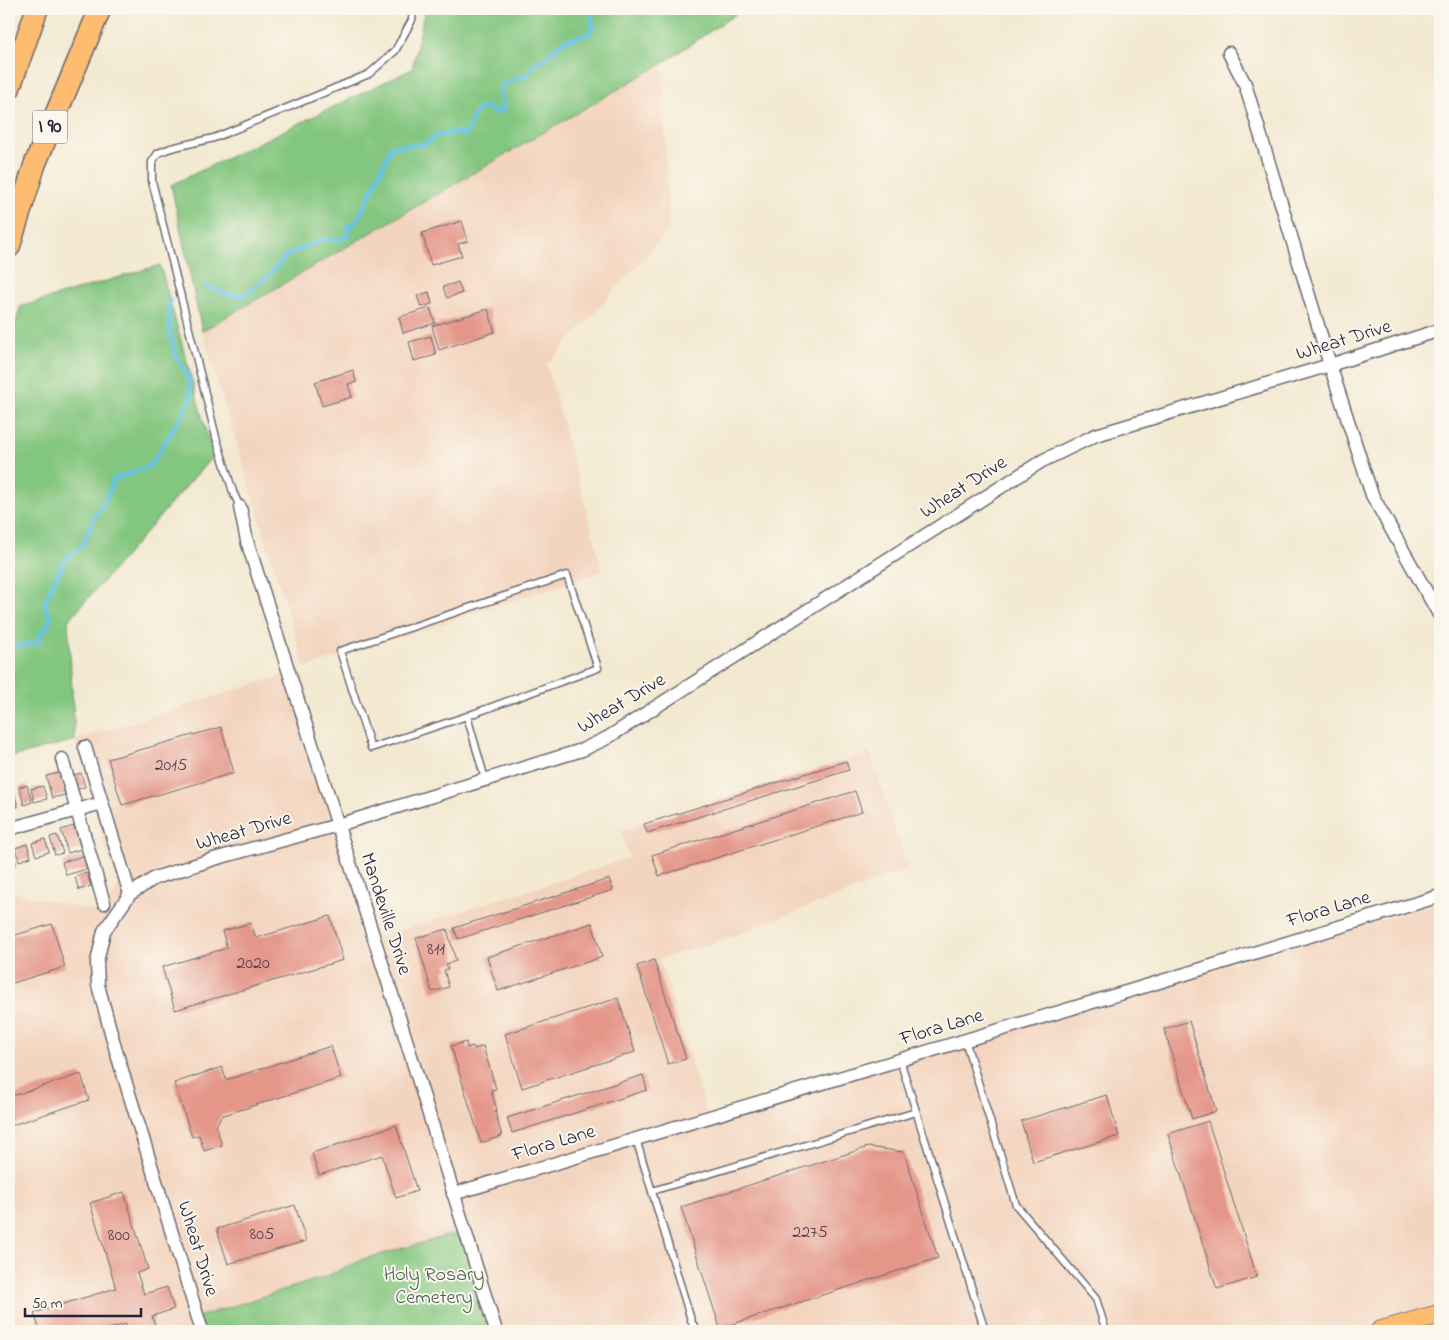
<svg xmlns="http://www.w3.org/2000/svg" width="1449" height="1340" viewBox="0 0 1449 1340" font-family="'Indie Flower',sans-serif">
  <rect width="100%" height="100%" fill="#fbf7ec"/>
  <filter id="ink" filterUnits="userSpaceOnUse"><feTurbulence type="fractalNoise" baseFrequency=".02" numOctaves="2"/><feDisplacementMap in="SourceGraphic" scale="10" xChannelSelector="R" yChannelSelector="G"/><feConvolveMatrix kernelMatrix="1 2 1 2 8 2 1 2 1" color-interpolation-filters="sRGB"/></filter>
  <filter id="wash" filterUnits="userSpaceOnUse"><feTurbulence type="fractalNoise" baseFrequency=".0096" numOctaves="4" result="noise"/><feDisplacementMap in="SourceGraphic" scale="20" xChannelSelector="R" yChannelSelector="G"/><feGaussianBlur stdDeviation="1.12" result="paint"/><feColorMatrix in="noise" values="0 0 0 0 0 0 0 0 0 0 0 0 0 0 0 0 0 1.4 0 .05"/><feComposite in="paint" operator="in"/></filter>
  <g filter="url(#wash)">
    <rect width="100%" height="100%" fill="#f3e9d1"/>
    <g fill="#f3d4be">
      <path d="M663,63L669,230L547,365L603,571L305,668L202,331Z"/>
      <path d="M289,673L374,939L629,858L621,831L870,753L908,869L729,938L659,959L708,1117L1440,902V1314L1381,1331H496L364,1259L202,1331H16L9,1316V891L102,913L118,887L75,740Z"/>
    </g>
    <g fill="#83c67f" stroke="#52745d">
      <path d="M425,9H743L663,63L202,331L171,185L412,69Z"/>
      <path d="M160,265L213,456L68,621L75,740L9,758V350L20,307Z"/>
      <path d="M465,1231L496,1331H202L198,1317L325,1277L364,1259Z"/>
    </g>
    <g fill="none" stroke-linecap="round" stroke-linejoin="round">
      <g stroke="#68c3e6" stroke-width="4.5">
        <path d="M204,286L226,294L243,296L266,278L286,256L317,241L345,238L349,234L348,227L358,220L392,146L423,145L438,135L444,136L451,132L466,135L476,111L486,107L497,113L503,109L500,89L503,83L526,76L534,64L543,60L564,41L589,34L593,26L590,9"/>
        <path d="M9,650L24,644H36L41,639L39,634L46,628L51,617L45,607L46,599L65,559L82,546L95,515L107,497L114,479L150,466L191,400L189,378L176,356L170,333L169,312L170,301"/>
      </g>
    </g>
    <g id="blocks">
      <g fill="#e49689">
        <path d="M462,221L468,241L458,244L462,256L431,265L422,233Z"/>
        <path d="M458,282L462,293L447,298L443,287Z"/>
        <path d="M429,292L432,304L421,307L417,296Z"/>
        <path d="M430,308L435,323L403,333L399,317Z"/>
        <path d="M488,309L495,332L439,350L432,326Z"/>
        <path d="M431,336L436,355L414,361L409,342Z"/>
        <path d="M353,370L356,382L348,384L352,397L322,406L315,382Z"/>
        <path d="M221,727L234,773L122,805L108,759Z"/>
        <path d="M846,761L849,770L647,833L644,824Z"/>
        <path d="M59,773L65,795L52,798L46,776Z"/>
        <path d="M81,773L85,787L75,790L71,776Z"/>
        <path d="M27,785L32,802L24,805L19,787Z"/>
        <path d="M43,786L47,799L34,802L31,789Z"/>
        <path d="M855,791L862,812L659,876L652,855Z"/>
        <path d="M14,792L18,807L9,810V793Z"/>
        <path d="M74,826L81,849L68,853L61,830Z"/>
        <path d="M57,835L63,853L55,855L50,837Z"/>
        <path d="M45,839L49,852L36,856L32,843Z"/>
        <path d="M27,844L31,857L19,861L15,848Z"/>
        <path d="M12,849L16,865L9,867V850Z"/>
        <path d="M83,856L87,869L66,875L62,862Z"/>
        <path d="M87,873L91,886L79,890L75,877Z"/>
        <path d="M609,879L613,890L458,939L454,928Z"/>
        <path d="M330,916L343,960L175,1010L162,967L227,948L222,931L251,923L256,938Z"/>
        <path d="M592,923L602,957L498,991L487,957Z"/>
        <path d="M52,924L65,967L9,984V937Z"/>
        <path d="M447,929L456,961L446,964L448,969L444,970L449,987L432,992L416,938Z"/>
        <path d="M654,960L686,1059L668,1064L637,966Z"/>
        <path d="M618,998L635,1052L522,1088L505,1034Z"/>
        <path d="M1189,1021L1216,1111L1192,1119L1164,1029Z"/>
        <path d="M466,1042L467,1048L473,1046L474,1049L483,1046L496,1089L491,1090L497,1110L495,1111L502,1136L481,1143L451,1046Z"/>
        <path d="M331,1046L341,1078L221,1116L216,1126L222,1145L204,1151L199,1135L192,1137L174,1083L222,1067L226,1080Z"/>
        <path d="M81,1074L89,1100L9,1126V1097Z"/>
        <path d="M643,1075L647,1090L512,1133L507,1118Z"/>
        <path d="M1107,1095L1119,1136L1033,1162L1021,1121Z"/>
        <path d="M1208,1121L1257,1277L1217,1289L1168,1134Z"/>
        <path d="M396,1125L417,1191L396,1198L382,1155L319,1175L312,1153Z"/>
        <path d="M868,1147L904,1152L938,1258L720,1328L681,1207Z"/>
        <path d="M124,1192L148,1269L137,1273L144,1294L167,1287L174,1309L152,1316L155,1326L139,1331H128L126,1324L102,1331H40L34,1313L116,1288L90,1203Z"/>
        <path d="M295,1205L306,1241L228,1264L217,1229Z"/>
      </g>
    </g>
  </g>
  <g filter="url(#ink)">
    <use href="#blocks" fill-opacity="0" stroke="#6b6870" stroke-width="1"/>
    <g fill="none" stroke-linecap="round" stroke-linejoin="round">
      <g stroke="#6b6870" stroke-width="9">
        <g id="lane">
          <path d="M240,507L233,492L216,437L152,181V162L158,153L171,148L214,138L369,74L395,51L412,20L413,9"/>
          <path d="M467,716L598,668L567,575L340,651L371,748L467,716L485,779"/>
          <path d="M965,1040L1016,1205L1096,1299L1106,1331"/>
          <path d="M900,1060L985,1331"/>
          <path d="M636,1139L692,1323L698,1331"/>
          <path d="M652,1191L916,1112"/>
        </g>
      </g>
      <g stroke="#6b6870" stroke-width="15">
        <g id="street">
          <path d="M1229,53L1245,84L1330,365L1372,495L1440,616"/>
          <path d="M240,507L247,541L395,1004L496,1331"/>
          <path d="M85,747L130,894"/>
          <path d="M62,759L104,903"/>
          <path d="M9,829L102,803"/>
          <path d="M453,1194L1146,986L1440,896"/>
          <path d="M202,1331L116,1051L98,985L97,962L104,931L130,894L155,878L214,859L338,825L582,750L607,738L1042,461L1096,435L1330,365L1440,330"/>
        </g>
      </g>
      <g stroke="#6b6870" stroke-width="21">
        <path id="primary" d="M1380,1331L1440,1314"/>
      </g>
      <g stroke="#6b6870" stroke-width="24">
        <g id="highway">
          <path d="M9,89L37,9"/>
          <path d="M9,247L35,164L100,9"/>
        </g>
      </g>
      <use href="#lane" stroke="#fff" stroke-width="6"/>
      <use href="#street" stroke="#fff" stroke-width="12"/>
      <use href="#primary" stroke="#fdbc70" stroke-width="19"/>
      <use href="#highway" stroke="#fdbc70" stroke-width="21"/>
    </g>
  </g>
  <g text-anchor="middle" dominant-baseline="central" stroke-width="4" stroke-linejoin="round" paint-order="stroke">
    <g font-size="18" fill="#523f4e">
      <text x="171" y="766">2015</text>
      <text x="436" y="950">811</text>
      <text x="253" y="964">2020</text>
      <text x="810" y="1233">2275</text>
      <text x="262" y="1235">805</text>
      <text x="119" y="1236">800</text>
    </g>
    <rect fill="#fbf7ec" stroke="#636270" stroke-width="1" x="32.5" y="110.5" width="35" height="33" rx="4"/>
    <g font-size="19" font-weight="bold" fill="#22223b">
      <text x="50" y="127">I 90</text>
    </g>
    <g font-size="20" fill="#22223b" stroke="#fbf7ec">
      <text transform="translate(1344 341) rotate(-17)">Wheat Drive</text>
      <text transform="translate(964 488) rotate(-33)">Wheat Drive</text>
      <text transform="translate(622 704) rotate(-31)">Wheat Drive</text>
      <text transform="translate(244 832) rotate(-16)">Wheat Drive</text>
      <text transform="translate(1329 910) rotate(-17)">Flora Lane</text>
      <text transform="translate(385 914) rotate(72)">Mandeville Drive</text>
      <text transform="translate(942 1028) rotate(-17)">Flora Lane</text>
      <text transform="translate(554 1144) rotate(-17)">Flora Lane</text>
      <text transform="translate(197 1249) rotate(73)">Wheat Drive</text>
    </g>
    <g font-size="20" fill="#445b53" stroke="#fbf7ec">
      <text x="434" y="1275">Holy Rosary<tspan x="434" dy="23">Cemetery</tspan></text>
    </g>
  </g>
  <rect width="1449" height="1340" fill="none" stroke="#fbf7ec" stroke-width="30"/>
  <path d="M25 1308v8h116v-8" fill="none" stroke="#22223b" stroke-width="2.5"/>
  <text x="32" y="1308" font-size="15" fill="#22223b" stroke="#fbf7ec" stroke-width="4" paint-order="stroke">50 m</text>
</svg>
